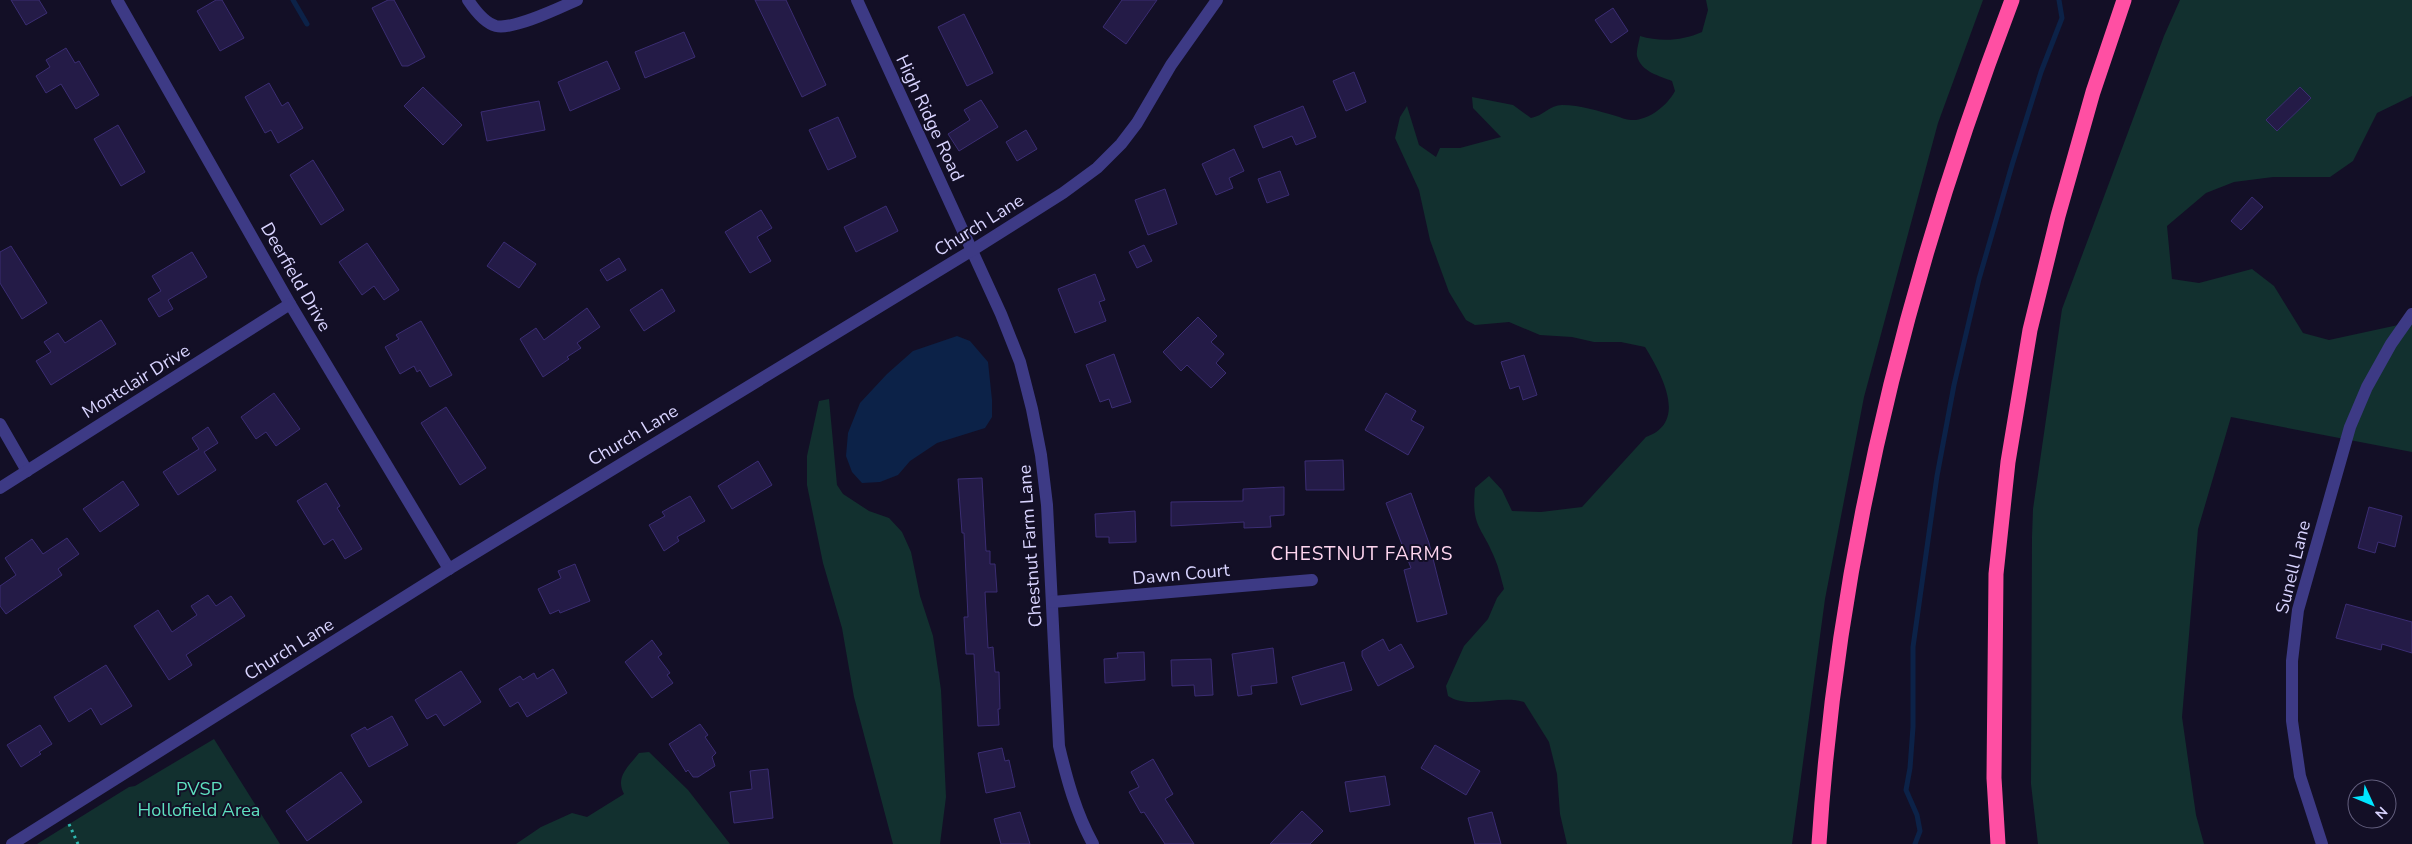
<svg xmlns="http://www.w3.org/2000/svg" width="2412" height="844" viewBox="0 0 2412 844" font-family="'Nunito Sans',sans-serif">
  <rect width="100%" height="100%" fill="#130f26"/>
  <g fill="#12302f">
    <path d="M1706,0H1983L1938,123L1864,397L1825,599L1792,844H1567L1560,814L1557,774L1549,742L1524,702C1500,694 1470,710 1448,696L1446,686L1464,646L1488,619L1497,598L1504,589C1501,579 1499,568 1495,559C1482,526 1471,528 1475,488L1489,476L1502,490L1512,511L1541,512L1582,507L1646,437C1689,422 1661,373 1645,347L1621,342H1594L1572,337L1540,335L1509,322L1475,325L1466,320L1449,292L1430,240L1419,190L1395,138L1400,117L1407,106L1419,145L1436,157L1440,148H1460L1501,137L1473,108L1472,97L1513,105L1531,118C1543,116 1550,105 1562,105C1581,105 1598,111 1616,116C1620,117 1626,120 1631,120C1648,121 1667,106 1675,91L1672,81C1660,76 1641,72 1637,56C1636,51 1639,42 1640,36C1660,42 1682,41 1702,32L1708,10Z"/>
    <path d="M2180,0H2412V96L2377,113L2353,161L2330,177H2273L2234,182L2206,193L2167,226L2172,279L2199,283L2252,269L2274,286L2303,333L2329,340L2412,322V452L2231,417L2198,529L2182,717L2196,815L2204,844H2038L2031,784L2032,537L2033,509L2062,309L2164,36Z"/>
    <path d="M829,399L837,485L843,494L869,511L889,518L902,532L911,552L920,596L933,636L941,690L946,797L940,844H893L854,697L842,628L823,563L807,485V456L819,401Z"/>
    <path d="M214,739L280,844H37L129,787L135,786Z"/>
    <path d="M649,752L688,790L730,844H516L541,827L572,813L587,817L624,794C615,777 628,767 639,753Z"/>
  </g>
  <path fill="#0c2248" d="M957,336L970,341L988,362L992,400V417L985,428L937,443L910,461L898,475L880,482L862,483L852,472L846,456L848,433L860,403L887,374L913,351Z"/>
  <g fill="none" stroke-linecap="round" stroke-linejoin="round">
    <g stroke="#0c2248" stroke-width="5">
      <path d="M293,0L307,24"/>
      <path d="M1915,844L1920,831L1917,815L1906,790L1910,768L1913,727V647L1937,476L1954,385L1979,279L2012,165L2041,72L2062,18L2059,0"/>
    </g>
  </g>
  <g fill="#241b47" stroke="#3b2d73">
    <path d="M11,0H39L47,13L26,25Z"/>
    <path d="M216,0H222L244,38L220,51L197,11Z"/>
    <path d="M388,0H394L425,57L408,66H402L372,8Z"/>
    <path d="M755,0H786L826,85L802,97Z"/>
    <path d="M1122,0H1157L1126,44L1103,27Z"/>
    <path d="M1613,8L1628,31L1611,43L1595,20Z"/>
    <path d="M964,14L993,73L967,86L938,27Z"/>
    <path d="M684,32L695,57L645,78L635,52Z"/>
    <path d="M66,48L75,63L79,61L99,95L76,109L61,84L46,93L36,76L50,67L46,60Z"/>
    <path d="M607,61L620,89L570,111L558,82Z"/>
    <path d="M1354,72L1366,102L1346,111L1333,81Z"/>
    <path d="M269,83L282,106L288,102L303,128L278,143L271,130L265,133L245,97Z"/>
    <path d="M423,87L462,125L443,145L404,106Z"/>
    <path d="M2300,87L2311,98L2277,131L2266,120Z"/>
    <path d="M981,100L998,127L959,151L948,134L970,120L964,110Z"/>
    <path d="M539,101L545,130L487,141L481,112Z"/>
    <path d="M1303,106L1316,137L1296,145L1292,136L1263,148L1254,126Z"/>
    <path d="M838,117L856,157L828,170L809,130Z"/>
    <path d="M118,125L145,172L121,186L94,139Z"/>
    <path d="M1026,130L1037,149L1017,161L1006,142Z"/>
    <path d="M1234,149L1244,171L1229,178L1233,188L1216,195L1202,164Z"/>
    <path d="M313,160L344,210L321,225L290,175Z"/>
    <path d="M1280,171L1289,195L1267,203L1258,179Z"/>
    <path d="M1165,189L1177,224L1148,235L1135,200Z"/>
    <path d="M2252,197L2263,207L2241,230L2231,221Z"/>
    <path d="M886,206L898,231L856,252L844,227Z"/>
    <path d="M761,210L772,228L757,237L771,261L750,273L725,232Z"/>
    <path d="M504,242L536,264L519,288L487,266Z"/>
    <path d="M367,243L399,290L384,300L374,286L362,295L339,262Z"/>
    <path d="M1144,245L1152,261L1137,268L1129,252Z"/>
    <path d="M11,246L47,303L22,319L0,283V252Z"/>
    <path d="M192,252L207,277L168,300L173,309L159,317L148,299L161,291L152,276Z"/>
    <path d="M619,258L626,270L607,281L600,270Z"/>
    <path d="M1095,274L1105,300L1099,302L1106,321L1075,333L1058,289Z"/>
    <path d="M662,289L675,311L644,331L630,310Z"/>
    <path d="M587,308L600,327L577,343L581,348L567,357L569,359L543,377L520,339L536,328L544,340Z"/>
    <path d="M1198,317L1217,336L1211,342L1224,354L1216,363L1226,373L1211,388L1187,365L1181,371L1163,352Z"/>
    <path d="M101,320L116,344L51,385L36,361L51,352L44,342L58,333L65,343Z"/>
    <path d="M421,321L452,375L430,387L420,370L417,372L414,366L400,374L385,347L399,339L396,335Z"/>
    <path d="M1114,354L1131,402L1112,408L1109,399L1100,402L1086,365Z"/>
    <path d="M1524,355L1537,395L1523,400L1519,386L1510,389L1501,362Z"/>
    <path d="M274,393L300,429L276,446L266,432L256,439L241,417Z"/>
    <path d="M1386,393L1416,411L1411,420L1424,427L1408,455L1365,430Z"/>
    <path d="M446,407L486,468L460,485L421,423Z"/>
    <path d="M208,427L218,443L204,452L216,470L178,495L163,472L199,449L192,438Z"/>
    <path d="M1343,460L1344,490H1306L1305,461Z"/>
    <path d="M758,461L772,485L732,509L718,486Z"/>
    <path d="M982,478L986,551H990V564H995L997,592H985L988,648L993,647L995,672H999L1000,709H998L999,725L978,726L974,654H966L964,617H968L964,533H962L958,479Z"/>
    <path d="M123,481L139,505L100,532L83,509Z"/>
    <path d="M326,483L340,506L337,508L362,549L345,559L333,539L324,545L297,501Z"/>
    <path d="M1284,487V515L1270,516L1271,527L1244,528V522L1171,526V502L1243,501V489Z"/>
    <path d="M1411,493L1429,543L1447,614L1417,622L1404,570L1411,568L1386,503Z"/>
    <path d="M690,496L705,521L677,537L679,541L664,551L649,525L665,516L662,512Z"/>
    <path d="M2369,507L2402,516L2395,547L2378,542L2375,553L2358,548Z"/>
    <path d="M1135,511L1136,542L1109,543V537H1096L1095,514Z"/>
    <path d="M67,538L79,554L58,569L62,575L6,614L0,606V586L16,575L5,558L32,539L43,554Z"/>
    <path d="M575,564L590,601L560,613L559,610L550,614L538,589L561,578L558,571Z"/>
    <path d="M208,595L216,606L231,596L245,616L186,655L192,665L169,680L134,626L158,610L172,632L197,615L191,606Z"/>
    <path d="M2346,604L2412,622V653L2382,644L2381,650L2336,638Z"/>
    <path d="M1383,639L1389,651L1401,644L1414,667L1378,686L1362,656V651Z"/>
    <path d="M652,640L662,654L658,657L670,673L667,675L673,683L652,698L625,662Z"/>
    <path d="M1273,648L1277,683L1251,686L1252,694L1238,696L1232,654Z"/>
    <path d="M1144,652L1145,680L1105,683L1104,659L1118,658L1117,653Z"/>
    <path d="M1211,659L1213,695L1195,696L1194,685L1172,686L1171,660Z"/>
    <path d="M1344,662L1352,690L1301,705L1292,677Z"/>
    <path d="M106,665L132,706L101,725L91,708L69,722L54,697Z"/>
    <path d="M553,669L567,693L527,717L518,702L510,707L499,689L520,676L523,680L534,673L537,679Z"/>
    <path d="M461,671L481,702L444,726L436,714L427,719L415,700Z"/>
    <path d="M392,716L408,745L369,767L351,735L365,727L367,730Z"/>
    <path d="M700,724L708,735L705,737L716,753L712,757L715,766L698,777H693L688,770L686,772L669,744Z"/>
    <path d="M40,725L52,744L39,752L41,754L21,767L7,745Z"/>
    <path d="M1435,745L1480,771L1466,795L1421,768Z"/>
    <path d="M1002,748L1005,761L1009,760L1015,787L986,793L978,753Z"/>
    <path d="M1153,759L1173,794L1165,799L1194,844H1165L1144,812L1141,813L1129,792L1139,787L1131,772Z"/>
    <path d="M768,769L773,818L734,823L730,792L752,789L750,771Z"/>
    <path d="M341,772L362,802L307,841L286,811Z"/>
    <path d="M1385,776L1390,805L1350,812L1345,782Z"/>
    <path d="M1302,811L1323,831L1310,844H1270Z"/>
    <path d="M1020,812L1030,844H1001L994,819Z"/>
    <path d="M1492,812L1501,844H1475L1468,818Z"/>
  </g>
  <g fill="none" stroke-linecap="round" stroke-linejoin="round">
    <path stroke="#2fb8b0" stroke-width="3" stroke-dasharray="2.5 4" stroke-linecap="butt" d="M69,824L78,844"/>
    <g stroke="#3d3a85" stroke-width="12">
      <path d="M117,0L290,304L449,569"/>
      <path d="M468,0C474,9 484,23 496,26C514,30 559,8 577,0"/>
      <path d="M857,0L1001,314L1020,362L1032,409L1041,455L1047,505L1059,746C1067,780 1076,813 1093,844"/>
      <path d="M0,424L27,471"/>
      <path d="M0,488L290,304"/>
      <path d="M1052,602L1312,580"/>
      <path d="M12,844L449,569L971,251L1063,193L1097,168L1121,144L1137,123L1171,65L1217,0"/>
      <path d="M2322,844L2300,776L2292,721V661L2298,610L2350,427L2367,387L2391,344L2412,314"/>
    </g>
    <g stroke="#ff4fa3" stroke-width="15">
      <path d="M1819,844C1837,556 1909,270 2012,0"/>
      <path d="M1998,844L1994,778L1996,574L2008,462L2030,330L2058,216L2093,92L2124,0"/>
    </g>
  </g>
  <g text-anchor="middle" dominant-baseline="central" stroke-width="4" stroke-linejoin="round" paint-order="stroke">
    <g font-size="18" fill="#d9d4ff" stroke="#130f26">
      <text transform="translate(930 118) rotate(65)">High Ridge Road</text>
      <text transform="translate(979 225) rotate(-32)">Church Lane</text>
      <text transform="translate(296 277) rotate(60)">Deerfield Drive</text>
      <text transform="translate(136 381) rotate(-32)">Montclair Drive</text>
      <text transform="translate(633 435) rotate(-31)">Church Lane</text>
      <text transform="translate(1030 546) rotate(-94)">Chestnut Farm Lane</text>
      <text transform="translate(2293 567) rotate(-76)">Sunell Lane</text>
      <text transform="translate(1181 574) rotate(-5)">Dawn Court</text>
      <text transform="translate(289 649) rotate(-32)">Church Lane</text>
    </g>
    <g font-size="18" fill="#5fe0c0" stroke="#130f26">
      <text x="199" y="789">PVSP<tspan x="199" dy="21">Hollofield Area</tspan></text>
    </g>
    <g font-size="19" letter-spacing="1" fill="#ffd6f0" stroke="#130f26">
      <text x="1362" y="554">CHESTNUT FARMS</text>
    </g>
  </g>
  <g transform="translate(2372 804) rotate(134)"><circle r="24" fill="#130f26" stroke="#625e7d"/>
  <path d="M0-4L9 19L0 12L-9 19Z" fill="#00e5ff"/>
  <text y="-8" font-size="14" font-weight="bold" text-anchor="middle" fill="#d9d4ff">N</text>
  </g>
</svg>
